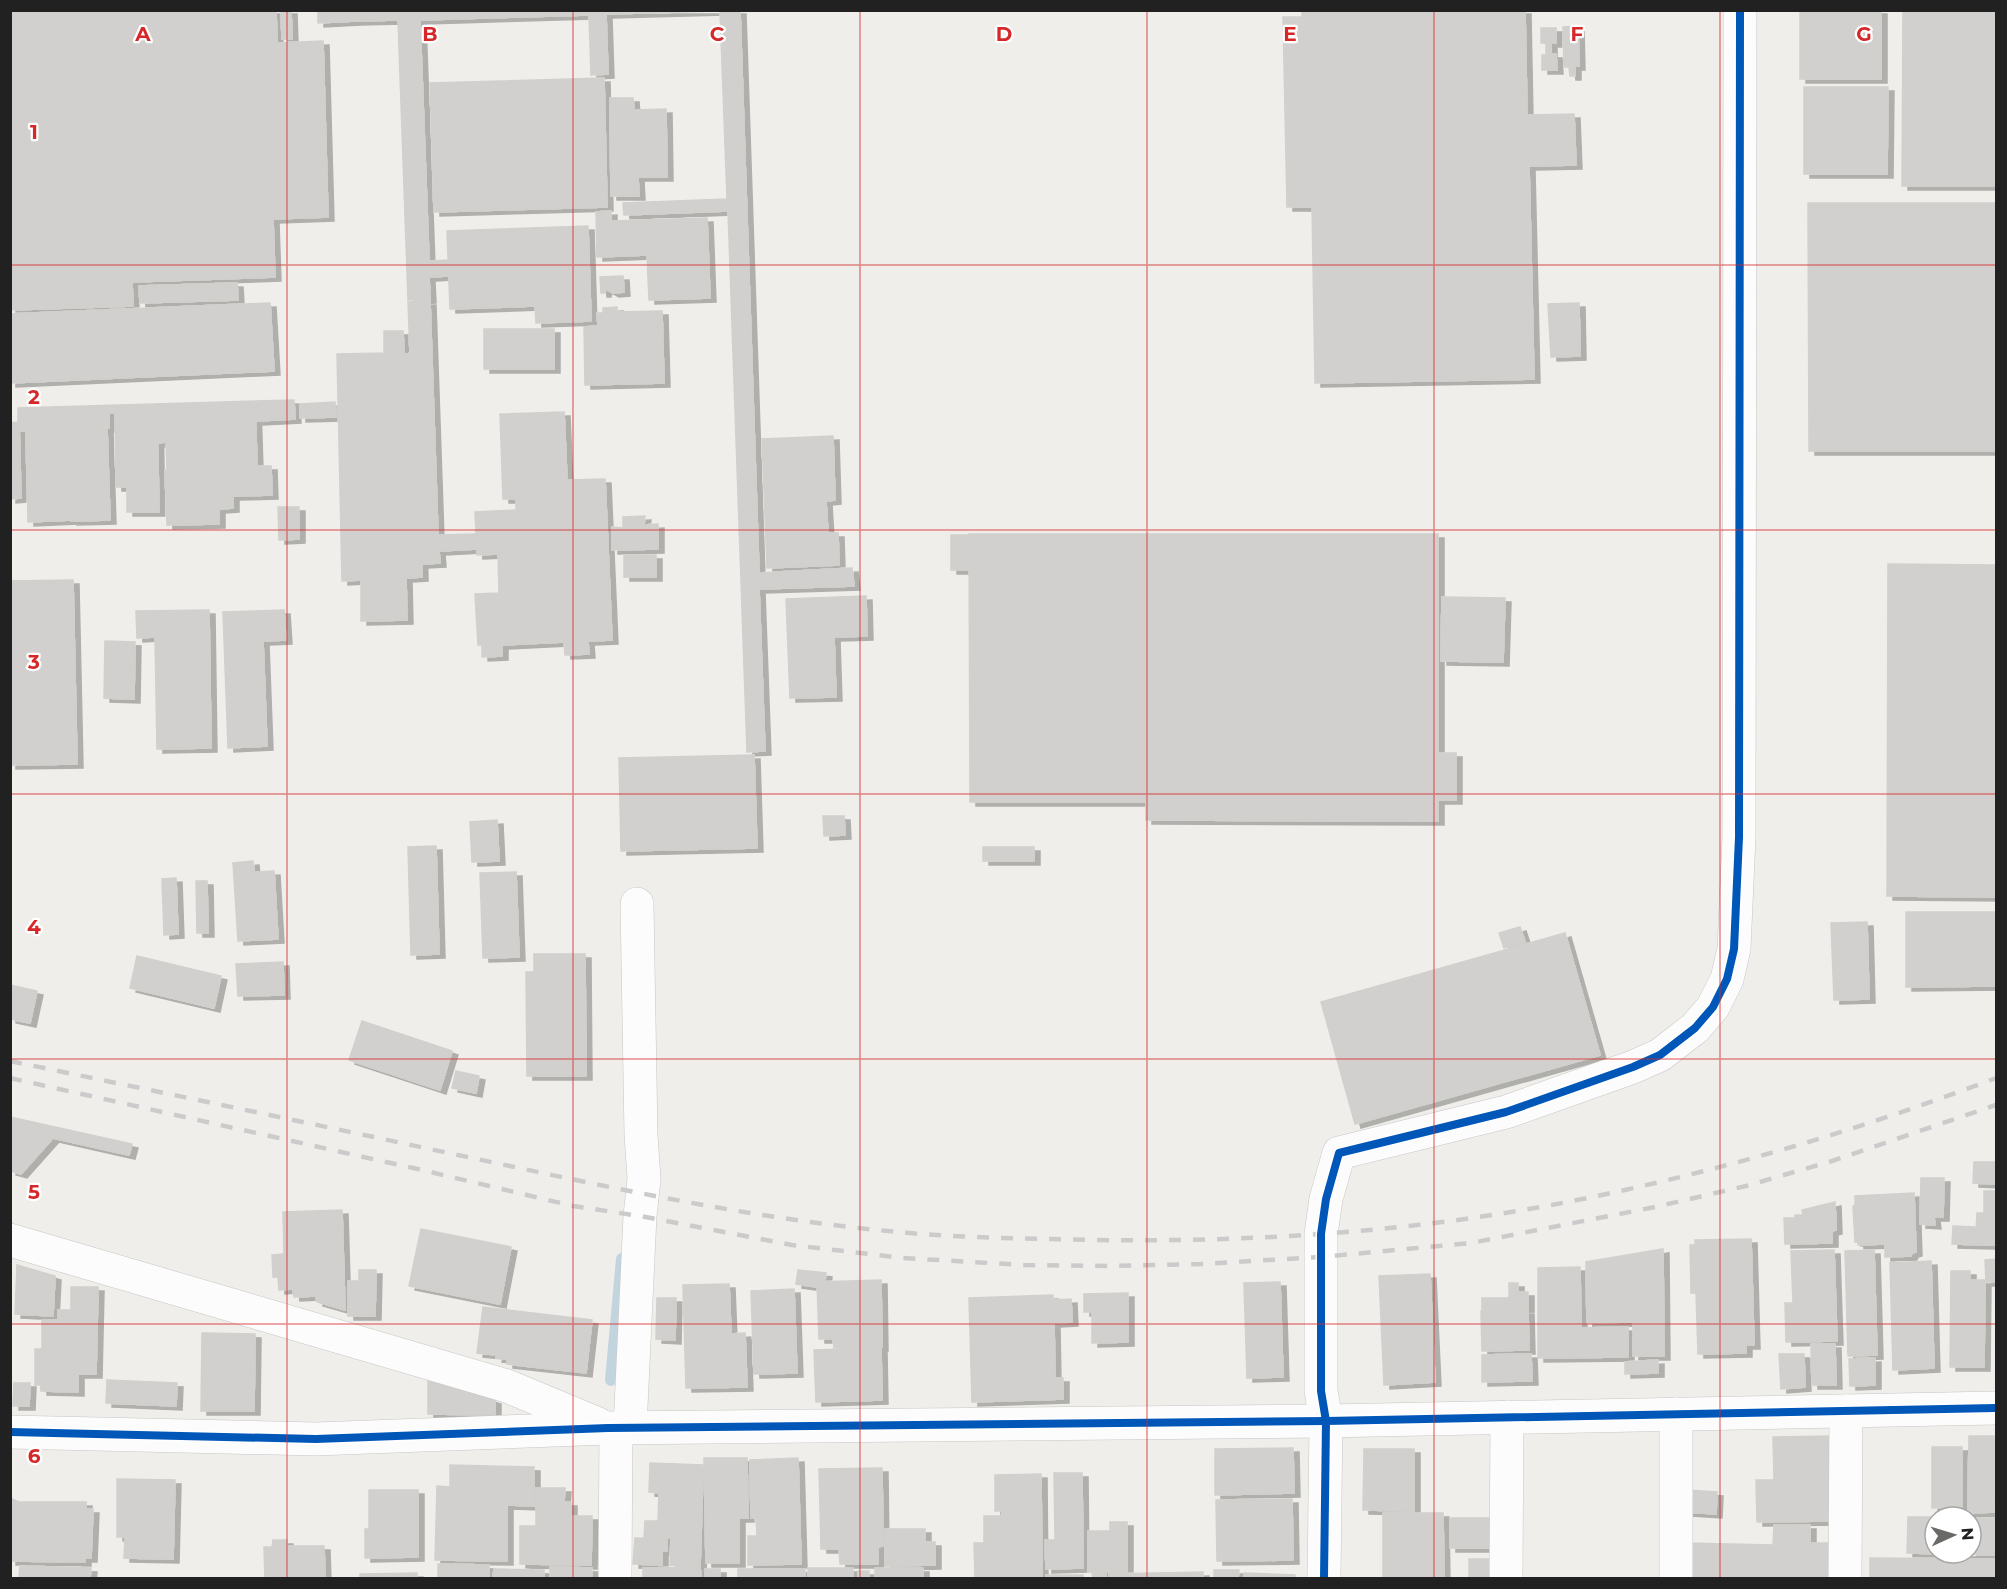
<svg xmlns="http://www.w3.org/2000/svg" width="2007" height="1589" viewBox="0 0 2007 1589" font-family="Montserrat,sans-serif">
  <defs>
    <filter id="shadow"><feDropShadow dx="6" dy="4" stdDeviation="0" flood-color="#0004"/></filter>
  </defs>
  <rect width="100%" height="100%" fill="#efeeeb"/>
  <g fill="none" stroke-linecap="round" stroke-linejoin="round">
    <path stroke="#c2d5df" stroke-width="12" d="M611,1380L622,1259"/>
  </g>
  <g fill="#d2d0ce" stroke="#d2d0cd" stroke-width="1.5" filter="url(#shadow)">
    <path d="M10,10H276L277,43L323,41L328,217L273,219L275,277L132,282L133,306L10,310Z"/>
    <path d="M281,10H291L292,39H282Z"/>
    <path d="M318,10H354V21L318,23Z"/>
    <path d="M354,10H740L759,573L852,568L854,586L759,589L765,751L747,752L728,211L624,215L623,203L727,199L720,11L606,14L608,74L591,75L589,15L420,20L429,261L448,260V276L429,277L430,299L408,300L398,20L354,21Z"/>
    <path d="M1302,10H1525L1527,115L1574,114L1576,165L1529,166L1534,379L1315,383L1312,207H1287L1283,17H1302Z"/>
    <rect x="1800" y="10" width="81" height="69"/>
    <path d="M1903,10H1996V186H1902Z"/>
    <path d="M1578,26L1579,66H1575V76H1570L1569,67H1564L1563,27Z"/>
    <path d="M1541,28H1556V43H1551V54H1556L1557,70H1542V55H1546V43H1541Z"/>
    <path d="M604,78L607,207L434,212L430,83Z"/>
    <path d="M1804,87H1888L1887,174H1804Z"/>
    <path d="M610,98H633L634,110L666,109L667,177H638L639,196H611Z"/>
    <path d="M1808,203H1996L1995,451H1809Z"/>
    <path d="M611,211V221L707,218L710,298L649,300L647,255L597,257L596,212Z"/>
    <path d="M588,226L591,321L536,323L535,306L450,309L447,231Z"/>
    <path d="M623,276L624,292L613,293L606,289L605,293H601L600,277Z"/>
    <path d="M237,283L238,300L140,303L139,286Z"/>
    <path d="M430,301L438,535L476,534V549L439,551L440,563L422,564L417,353H410L408,302Z"/>
    <path d="M270,303L274,371L10,383V314Z"/>
    <path d="M1579,303L1580,356L1551,357L1548,304Z"/>
    <path d="M617,307V312L662,311L664,383L585,385L584,327L598,326L597,313H603V308Z"/>
    <rect x="484" y="329" width="70" height="40"/>
    <path d="M384,331H403L404,354L417,353L422,577L406,578L407,620L361,621V580L342,581L337,354L384,353Z"/>
    <path d="M294,400L295,419L257,421L256,401Z"/>
    <path d="M255,401L257,466H271L272,495L233,496V508L219,509V524L167,525L165,470H167L166,442L159,443L157,413H109V428L18,431V408Z"/>
    <path d="M335,402L336,417L300,418V404Z"/>
    <path d="M564,412L567,480L605,479L612,640L588,641L589,654L565,655L564,642L502,645V656L482,657V645H478L475,594L499,593L498,554L477,555L475,512L516,510V499H503L500,414Z"/>
    <path d="M115,413H157L159,512H127V487H116Z"/>
    <path d="M19,422L21,498L10,499V423Z"/>
    <path d="M107,428L110,520L71,521L68,430Z"/>
    <path d="M68,430L71,520L28,522L26,431Z"/>
    <path d="M833,436L835,500L826,501L828,533H838L839,565L767,568L762,439Z"/>
    <path d="M278,507H299V539L279,540Z"/>
    <path d="M645,516L644,525L658,524V549L612,550V527L623,528V517Z"/>
    <path d="M969,534H1438V821L1146,820V802H970Z"/>
    <path d="M951,535H969L970,570H951Z"/>
    <rect x="624" y="555" width="32" height="22"/>
    <path d="M1888,564L1996,565V897L1887,896Z"/>
    <path d="M73,580L77,764L10,765V581Z"/>
    <path d="M866,596L867,636L834,637L836,697L790,698L786,599Z"/>
    <path d="M1442,597L1505,598L1503,662L1441,661Z"/>
    <path d="M209,610L211,748L157,749L155,637L137,638L136,611Z"/>
    <path d="M284,610L286,640L263,641L267,746L228,748L223,612Z"/>
    <path d="M105,641L135,642L134,699L104,698Z"/>
    <path d="M1438,753H1456V800H1437Z"/>
    <path d="M754,755L757,848L621,851L619,758Z"/>
    <path d="M823,816H844L845,835L824,836Z"/>
    <path d="M497,820L499,861L472,862L470,822Z"/>
    <path d="M436,846L439,954L411,955L408,847Z"/>
    <rect x="983" y="847" width="51" height="14"/>
    <path d="M253,861L254,872L274,871L278,939L238,941L233,863Z"/>
    <path d="M516,872L519,957L483,958L480,873Z"/>
    <path d="M176,878L178,934L164,935L162,879Z"/>
    <path d="M196,881H207L208,933H197Z"/>
    <path d="M1906,912H1996V986L1906,987Z"/>
    <path d="M1867,922L1869,999L1834,1000L1831,923Z"/>
    <path d="M1520,927L1525,942L1504,948L1499,933Z"/>
    <path d="M1565,933L1600,1055L1355,1124L1321,1002Z"/>
    <path d="M534,954H585L586,1076H527L526,972H534Z"/>
    <path d="M137,956L221,976L214,1008L130,988Z"/>
    <path d="M283,962L284,995L238,996L236,964Z"/>
    <path d="M10,985L37,991L30,1023L10,1019Z"/>
    <path d="M362,1021L452,1051L440,1090L349,1060Z"/>
    <path d="M456,1071L479,1076L476,1093L452,1088Z"/>
    <path d="M10,1117L132,1144L129,1155L53,1138L21,1174L10,1171Z"/>
    <path d="M1974,1162H1996V1184L1973,1183Z"/>
    <path d="M1921,1178H1944L1943,1217H1934L1935,1225L1920,1224Z"/>
    <path d="M1984,1191H1996V1245H1989V1232H1976L1977,1213H1984Z"/>
    <path d="M1914,1193L1916,1252L1912,1253L1911,1256L1885,1257V1244L1858,1245V1242H1855L1853,1206H1855V1196Z"/>
    <path d="M1835,1202L1836,1230L1832,1231V1243L1785,1244L1784,1218H1795V1215H1803L1802,1210Z"/>
    <path d="M342,1210L345,1310L317,1302L316,1296L294,1297L293,1289L279,1290L278,1277H273L272,1255L284,1254L283,1212Z"/>
    <path d="M1953,1226L1975,1227L1976,1233H1988V1245L1952,1244Z"/>
    <path d="M421,1229L511,1247L500,1304L409,1286Z"/>
    <path d="M1751,1239L1754,1345H1746V1353L1698,1354L1696,1293H1691L1690,1245H1695V1240Z"/>
    <path d="M1663,1249L1664,1356H1633V1322L1587,1323L1586,1262Z"/>
    <path d="M1834,1250L1837,1341L1786,1342L1785,1303H1793L1791,1251Z"/>
    <path d="M1874,1250L1877,1355L1848,1356L1845,1251Z"/>
    <path d="M1996,1259V1282H1986L1985,1260Z"/>
    <path d="M1931,1261L1934,1368L1893,1370L1890,1263Z"/>
    <path d="M17,1265L55,1276L53,1316L15,1314Z"/>
    <path d="M1580,1267L1581,1328L1628,1327V1357L1538,1358V1268Z"/>
    <path d="M359,1270H376L375,1316H348V1281H359Z"/>
    <path d="M798,1270L826,1273L825,1281L817,1282L818,1287L796,1284Z"/>
    <path d="M1951,1271H1970V1280H1985L1984,1367H1950Z"/>
    <path d="M1430,1274L1435,1382L1384,1385L1379,1276Z"/>
    <path d="M881,1280L882,1347L834,1348L833,1339H819L817,1282Z"/>
    <path d="M1280,1282L1283,1377L1247,1378L1244,1283Z"/>
    <path d="M1509,1283H1518V1292H1528V1308L1482,1310V1298H1509Z"/>
    <path d="M729,1284L731,1334L745,1333L747,1387L686,1388L683,1285Z"/>
    <path d="M71,1287H98L96,1374H78V1392L41,1391V1385H35V1349H42V1320H58V1310H71Z"/>
    <path d="M794,1289L797,1373L754,1374L751,1291Z"/>
    <path d="M1128,1293V1342L1092,1343V1312H1084V1294Z"/>
    <path d="M1053,1295V1300L1071,1299L1072,1322L1054,1323L1055,1378H1063V1399L972,1402L969,1298Z"/>
    <path d="M657,1298H676L675,1340L656,1339Z"/>
    <path d="M483,1307L592,1320L586,1373L507,1364V1359L496,1358L497,1355L477,1353Z"/>
    <path d="M1528,1310L1529,1350L1482,1351L1481,1311Z"/>
    <path d="M202,1333L255,1334L254,1411H201Z"/>
    <path d="M1811,1344H1835L1836,1385H1812Z"/>
    <path d="M881,1348L882,1400L816,1402L814,1350Z"/>
    <path d="M1531,1354L1532,1381L1482,1382V1355Z"/>
    <path d="M1779,1354H1804L1805,1387L1781,1389Z"/>
    <path d="M1875,1358V1385L1850,1386L1849,1359Z"/>
    <path d="M1658,1360V1373L1625,1374V1362Z"/>
    <path d="M107,1380L177,1383L176,1406L106,1403Z"/>
    <path d="M428,1380L495,1400V1415L428,1414Z"/>
    <path d="M14,1383H30L29,1406H13Z"/>
    <path d="M1831,1436L1833,1521L1757,1522L1756,1480H1774L1773,1437Z"/>
    <path d="M1969,1436H1994L1995,1512L1968,1513Z"/>
    <path d="M1932,1447H1962V1507L1932,1508Z"/>
    <path d="M1293,1448L1294,1493L1215,1495V1449Z"/>
    <path d="M1364,1449H1414V1511L1363,1510Z"/>
    <path d="M704,1458H747L748,1518H739V1563H706Z"/>
    <path d="M798,1458L801,1564L748,1565V1536H757L756,1517L751,1518L750,1460Z"/>
    <path d="M650,1463L703,1465L701,1539L644,1537L645,1521H658L659,1493L649,1492Z"/>
    <path d="M450,1465L534,1467V1506L507,1505V1561L435,1560L437,1486L450,1487Z"/>
    <path d="M882,1468L883,1546L878,1547V1564H840L839,1549H821L819,1469Z"/>
    <path d="M1054,1473H1082L1083,1568L1046,1569L1045,1540H1055Z"/>
    <path d="M1041,1474L1042,1576L1036,1577V1578H975L974,1543H984V1516H1002V1511H995V1475Z"/>
    <path d="M117,1479L175,1480L173,1559L124,1558L125,1537H117Z"/>
    <path d="M536,1488H565L564,1502H571V1516H592L591,1565L520,1564V1526H536Z"/>
    <path d="M369,1490H418V1557L365,1558V1529H369Z"/>
    <path d="M1687,1490L1717,1492L1716,1514L1686,1512Z"/>
    <path d="M10,1498L19,1502H86V1509H93L91,1558H85V1562L10,1561Z"/>
    <path d="M1292,1499L1293,1560L1217,1561L1216,1500Z"/>
    <path d="M1383,1513H1443L1444,1578H1383Z"/>
    <path d="M1908,1517H1935V1553H1971V1518H1996V1555L1907,1553Z"/>
    <path d="M1450,1518H1493L1492,1548H1450Z"/>
    <path d="M1110,1522H1127V1572H1088V1531H1110Z"/>
    <path d="M1774,1525H1810V1543H1832V1578H1686L1687,1543L1773,1545Z"/>
    <path d="M885,1529H925V1542H935V1565L885,1566Z"/>
    <path d="M635,1538L667,1539V1551H662V1565L633,1564Z"/>
    <path d="M671,1538L701,1539L700,1566L670,1565Z"/>
    <path d="M273,1540H287V1546H324L325,1578H265L264,1547H272Z"/>
    <path d="M1870,1558L1996,1559V1578H1870Z"/>
    <path d="M1469,1559H1495L1494,1578H1469Z"/>
    <path d="M438,1564L489,1565V1578H438Z"/>
    <path d="M20,1566L91,1568L90,1578H19Z"/>
    <path d="M550,1567L592,1568V1578H550Z"/>
    <path d="M700,1567L701,1578H643V1568Z"/>
    <rect x="808" y="1568" width="45" height="10"/>
    <rect x="875" y="1568" width="48" height="10"/>
    <path d="M494,1569L544,1570V1578H493Z"/>
    <rect x="705" y="1569" width="15" height="9"/>
    <rect x="738" y="1569" width="67" height="9"/>
    <path d="M1214,1570H1239L1238,1578H1214Z"/>
    <rect x="858" y="1571" width="11" height="7"/>
    <path d="M1203,1572V1578H1109V1574Z"/>
    <path d="M417,1573V1578H360V1574Z"/>
    <path d="M1092,1573H1106V1578H1093Z"/>
    <path d="M1244,1573L1295,1575V1578H1244Z"/>
    <rect x="1046" y="1575" width="37" height="3"/>
  </g>
  <g fill="none" stroke-linecap="round" stroke-linejoin="round">
    <g stroke="#c6c6c4" stroke-width="34">
      <g id="minor">
        <path d="M10,1240L507,1386L598,1424"/>
        <path d="M630,1428L640,1216L644,1179L641,1135L637,904"/>
        <path d="M10,1432L316,1439L608,1428L1326,1421L1996,1408"/>
        <path d="M615,1578L616,1428"/>
        <path d="M1324,1578L1326,1421L1321,1391V1234L1326,1199L1339,1153L1506,1112L1633,1067L1660,1055L1695,1028L1713,1007L1727,979L1734,949L1739,837L1740,10"/>
        <path d="M1506,1578L1507,1417"/>
        <path d="M1676,1578V1414"/>
        <path d="M1845,1578L1846,1411"/>
      </g>
    </g>
    <use href="#minor" stroke="#fdfcfc" stroke-width="33"/>
    <g stroke="#cbcbcb" stroke-width="4.5" stroke-dasharray="12 12" stroke-linecap="butt">
      <path d="M10,1061C160,1092 309,1123 458,1155C604,1186 750,1219 899,1232C949,1237 1000,1238 1051,1239C1219,1244 1392,1235 1557,1204C1708,1175 1854,1132 1996,1078"/>
      <path d="M10,1078L422,1170L573,1206L640,1216L792,1245L903,1258L1024,1265L1112,1266L1201,1264L1320,1257L1471,1243L1655,1207L1746,1186L1832,1161L1996,1105"/>
    </g>
    <g stroke="#fff" stroke-width="11">
      <g id="cycleway">
        <path d="M10,1432L316,1439L608,1428L1326,1421L1996,1408"/>
        <path d="M1324,1578L1326,1421L1321,1391V1234L1326,1199L1339,1153L1506,1112L1633,1067L1660,1055L1695,1028L1713,1007L1727,979L1734,949L1739,837L1740,10"/>
      </g>
    </g>
    <use href="#cycleway" stroke="#0057b8" stroke-width="8"/>
  </g>
  <path fill="none" stroke="#d62828" stroke-width="1.5" stroke-opacity="0.55" d="M287,10V1578M573,10V1578M860,10V1578M1147,10V1578M1434,10V1578M1720,10V1578M10,265H1996M10,530H1996M10,794H1996M10,1059H1996M10,1324H1996"/>
  <g font-size="20" text-anchor="middle" font-weight="bold" fill="#d62828" stroke="#fff" stroke-width="4.5" stroke-linejoin="round" paint-order="stroke">
    <text x="143" y="41">A</text>
    <text x="430" y="41">B</text>
    <text x="717" y="41">C</text>
    <text x="1004" y="41">D</text>
    <text x="1290" y="41">E</text>
    <text x="1577" y="41">F</text>
    <text x="1864" y="41">G</text>
    <text x="34" y="139">1</text>
    <text x="34" y="404">2</text>
    <text x="34" y="669">3</text>
    <text x="34" y="934">4</text>
    <text x="34" y="1199">5</text>
    <text x="34" y="1463">6</text>
  </g>
  <rect width="2007" height="1589" fill="none" stroke="#212121" stroke-width="24"/>
  <g transform="translate(1953 1535) rotate(86)"><circle r="28" fill="#ffffff" stroke="#a6a6a6" stroke-width="1.5"/>
  <path d="M0-4.5L10 22L0 15L-10 22Z" fill="#696968"/>
  <text y="-9" font-size="16" font-weight="bold" text-anchor="middle" fill="#212121">N</text>
  </g>
</svg>
